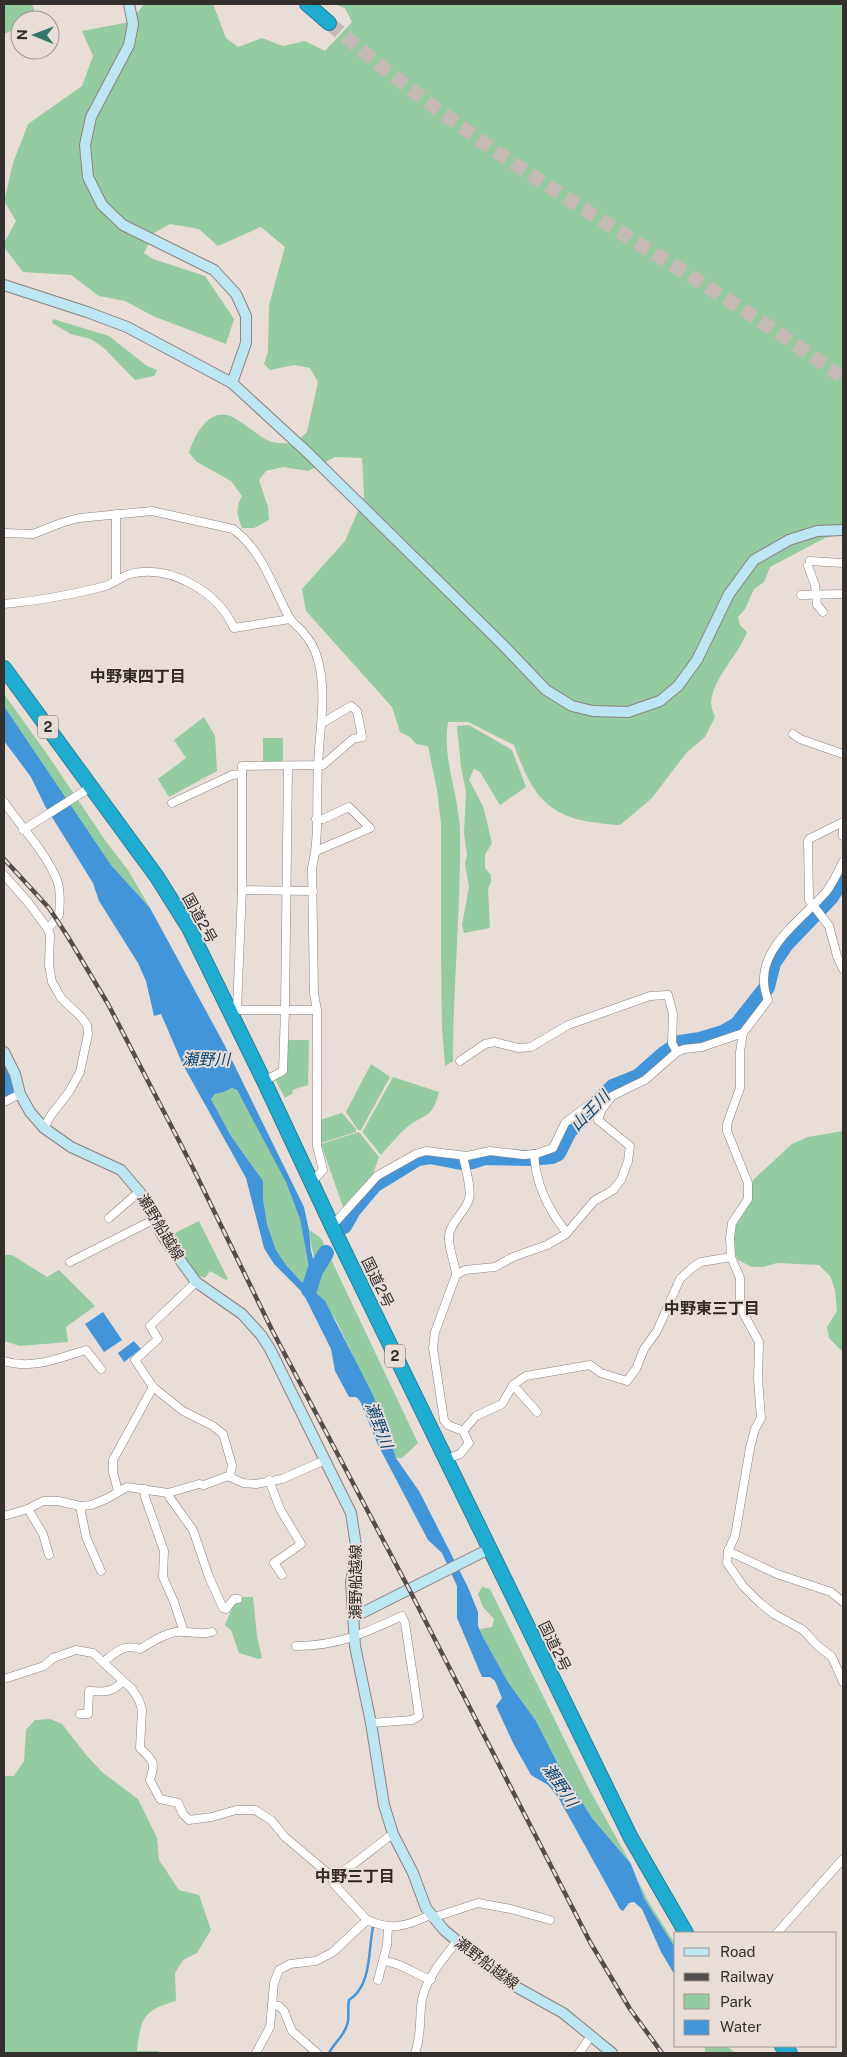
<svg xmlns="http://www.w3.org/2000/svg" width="847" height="2057" viewBox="0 0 847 2057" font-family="'Public Sans','Noto Sans JP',sans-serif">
  <rect width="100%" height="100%" fill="#e9ddd8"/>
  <g fill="#94cba0">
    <path d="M4,4H32L37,19L20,20V27L4,34Z"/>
    <path d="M144,4H213L226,38L238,47L262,38L283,46L305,41L325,51L352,22L345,8L334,4H843V534L825,538L770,567L764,582L754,589L745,609L738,617L740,625L747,632C738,656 714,676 711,702C711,706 713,712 715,717L705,737L687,752L652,798L620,825C555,821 536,807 514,745L468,722H448C442,760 459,794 460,832C461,908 453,984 453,1061L445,1066L442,1027L441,957V823L437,790L428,746L416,744L410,737L400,732L392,707L306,611L302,589L345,541L364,497L362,458L335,457L308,471L283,467L266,471L259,480L268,507L269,520L254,528H242C237,514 235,509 242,496L231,481L197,462L189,453C193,438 207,410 227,415C238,417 256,435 267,440C275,444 286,443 294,444L307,432L318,382L310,368L294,365L270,370L264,364L268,352L269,305L285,247L261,227L218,246L199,229L170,224L154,233L144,253L153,259L205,276L234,319L226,344L153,316L125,301L99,296L71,275L23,272L4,247V243L16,221L4,201L13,163L28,124L82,86L93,56L82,31L130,22Z"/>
    <path d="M53,319L109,336L147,366L157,370L154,376L135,380L104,348L91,339L71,334L52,323Z"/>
    <path d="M4,694L47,754L107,843L128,870L150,908L111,865L4,706Z"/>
    <path d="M204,717L215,736L217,771L169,797L158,779L186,758L174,740Z"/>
    <path d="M469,725L512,750L526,787L500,805L480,772L474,769L469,780L483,806L492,843L485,855V868L491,875V882L488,889L490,928L464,933L462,925L469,887L465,864L467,855L464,833L466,792L461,767L457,726Z"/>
    <rect x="263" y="738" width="20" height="26"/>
    <path d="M288,1040H309L308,1085L292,1090L293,1093L285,1098L275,1079L286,1073Z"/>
    <path d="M371,1064L390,1077L361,1130H358L346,1112Z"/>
    <path d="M393,1077L439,1092C432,1120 424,1113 406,1128C397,1136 389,1146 381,1155L363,1133V1131Z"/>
    <path d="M232,1088L237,1090L286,1181L300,1218L308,1262L310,1283L308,1289L286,1265L276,1250L267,1224L263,1198V1181L231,1136L211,1099L215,1094L224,1092Z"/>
    <path d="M342,1113L356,1129V1132L321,1143L319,1135L320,1120Z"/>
    <path d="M843,1131V1352L829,1338L827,1327L837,1311L835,1290L830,1276L819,1265L777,1263L763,1267H752L738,1260L730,1243L732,1230L750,1196L753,1180L767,1167L792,1144L808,1137Z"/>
    <path d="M359,1132L379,1157L373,1174L343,1207L321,1144Z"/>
    <path d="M199,1221L228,1279L226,1280L210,1271L205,1278L198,1276L169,1236Z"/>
    <path d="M309,1230L321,1238L418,1443L402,1458H396C381,1410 358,1367 337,1322C332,1312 321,1304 317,1294C314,1286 318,1279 317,1272C314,1257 311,1245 309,1230Z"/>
    <path d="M4,1255H12L47,1277L59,1270L95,1306L66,1327L68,1342L20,1346L4,1341Z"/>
    <path d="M482,1587L490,1589L588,1787L631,1864L592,1818L558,1764L536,1721L508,1682L483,1637L480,1629L492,1627L494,1619L483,1607L478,1594Z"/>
    <path d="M242,1597H253L257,1636L262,1658L258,1659L239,1653L231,1630L225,1625L232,1608Z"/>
    <path d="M50,1719L62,1724L87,1756L103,1773L138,1799L157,1838L159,1860L179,1890L199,1895L211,1930L197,1953L183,1960L175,1973L176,2001C143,2010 141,2018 137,2051H158L160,2053H4V1776H14L24,1761L26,1730L35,1720Z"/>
    <path d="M637,1878L648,1901L676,1945V1949L645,1900Z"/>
    <path d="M705,2046H727L735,2053H705Z"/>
  </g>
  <g fill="#4395d9" fill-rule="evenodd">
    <path d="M4,706L111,865L150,908L224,1044L304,1207L309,1230L311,1251L317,1274L315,1285L317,1294L325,1301L372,1393L387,1430L396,1458L419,1491L467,1585L478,1612V1626L483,1637L508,1682L536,1721L558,1764L592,1818L631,1864L645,1900L676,1949V1977L661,1952L642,1909L634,1902L629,1903L623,1911L620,1909L558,1797L548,1785L531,1775L513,1743L496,1706L502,1698L495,1681L490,1677H482L457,1618V1586L442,1553L428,1540L378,1445L360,1401L356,1397H349L335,1371L331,1349L303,1293L274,1264L264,1248L246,1178L183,1065L161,1014L154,1016L146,981L138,963L99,901L93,883L45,806L31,777L4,741ZM232,1088L237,1090L286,1182L300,1219L308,1262L310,1283L308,1289L286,1265L276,1250L267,1224L263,1198V1181L231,1136L211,1099L215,1094L224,1092Z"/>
    <path d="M103,1312L122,1340L104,1352L85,1324Z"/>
    <path d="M134,1341L141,1349L124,1362L118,1353Z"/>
  </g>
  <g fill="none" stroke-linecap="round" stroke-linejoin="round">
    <path stroke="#4395d9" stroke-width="2.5" d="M329,2053C334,2043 344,2036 347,2025C350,2017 347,2009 349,2000C372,1986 368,1950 373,1927"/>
    <g stroke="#4395d9" stroke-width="16">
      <path d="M4,1074L12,1093"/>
      <path d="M344,1226L353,1210L374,1185L418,1158L430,1156L461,1162L473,1161L485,1157L529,1158L552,1156L558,1153L569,1131L613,1087L638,1077L664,1054L680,1043L700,1040L723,1033L737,1025L767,987L773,963L786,944L831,897L843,877"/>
      <path d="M309,1290L315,1271L326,1253"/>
    </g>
    <path stroke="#c5bab6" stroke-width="14" stroke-dasharray="14 7" stroke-linecap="butt" d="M329,23C383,69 439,112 497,152C611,230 732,297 843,378"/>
    <g stroke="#8d827e" stroke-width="9">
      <g id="street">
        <path d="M4,533L33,534L61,523L79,518L152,511L233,529C263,551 272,586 289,617C292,623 298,626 302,631C308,638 315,648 317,657C328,690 319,733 318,766C316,800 320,835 312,868L314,994L317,1010V1146L323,1170L312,1182"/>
        <path d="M810,561L843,563"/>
        <path d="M808,566L815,585L817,605L823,612"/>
        <path d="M116,579V514"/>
        <path d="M801,595L843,594"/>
        <path d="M4,604C37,601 70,595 102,587C112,585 120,577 130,574C170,564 217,591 234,628L290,619"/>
        <path d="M793,734L800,739L843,754"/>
        <path d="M4,802C21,827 45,851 57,880C61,890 60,904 59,915L48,929"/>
        <path d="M172,803L232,775L242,774"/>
        <path d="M843,822L809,839L808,841L809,900L829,926L837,956L843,969"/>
        <path d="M843,823V836"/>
        <path d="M23,830L91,787"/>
        <path d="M316,851L370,828L349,807L323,819H316"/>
        <path d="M4,875L27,901L48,929L50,935L49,965L52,982L61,998L81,1017L87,1025L88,1034L80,1072L69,1092L51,1115L44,1128"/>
        <path d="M242,890L313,891"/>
        <path d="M237,1008L242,890V766L323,765L353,739L362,737L357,711L351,706L324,722L322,721"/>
        <path d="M234,1010H317"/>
        <path d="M743,1033L740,1052V1088L727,1124V1131L748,1183V1199L732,1223L730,1238L731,1257L740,1278V1307L759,1342L758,1379L761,1418L755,1429L750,1448L735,1536L728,1551L777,1574L831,1592L843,1602"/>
        <path d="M460,1061L485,1044L494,1042L519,1048L531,1047L568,1025L650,996L668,995L673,1014L672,1043L677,1052"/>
        <path d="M264,1081L283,1071L285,1010L288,766"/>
        <path d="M4,1102L20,1094"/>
        <path d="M601,1111L612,1096L645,1080L677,1052L684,1049L702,1047L743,1033L768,1000C749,953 800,922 826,892C833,883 838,872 843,862"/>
        <path d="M534,1154C536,1185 548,1210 567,1233"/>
        <path d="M109,1218L140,1191"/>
        <path d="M332,1226L377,1176L416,1154L426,1151L467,1156L490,1151L524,1155L536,1154L553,1148L565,1123L593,1102L601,1111L598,1120L630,1146L628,1161L621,1180L613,1190L594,1201L566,1234L547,1245L513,1257L495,1267L465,1270L456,1275L435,1332L433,1348L444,1420L448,1425L463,1431L469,1443L460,1454L446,1459"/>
        <path d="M70,1262L155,1219"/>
        <path d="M456,1275C455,1261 448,1249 449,1236C450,1222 465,1213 469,1199C472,1189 465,1167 463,1156"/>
        <path d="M196,1282L150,1326L158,1339L135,1360L153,1387L183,1411L213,1426L223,1434L232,1465L230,1477"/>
        <path d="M4,1361C32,1370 59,1358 86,1350L101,1369"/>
        <path d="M513,1385L537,1412"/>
        <path d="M463,1431L476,1416L502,1404L513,1385L526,1376L590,1365L601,1373L627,1381L636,1369L644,1349L657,1331L680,1279L693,1267L701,1262L731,1257"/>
        <path d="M269,1480L280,1509L301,1544L274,1563L282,1575"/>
        <path d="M144,1489L145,1497L164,1551L163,1577L174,1602L184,1632"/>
        <path d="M118,1491L113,1472V1460L153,1387"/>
        <path d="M168,1493L170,1498L193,1530L209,1577L223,1608L226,1609L234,1599H238"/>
        <path d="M80,1506L86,1537L101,1571"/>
        <path d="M28,1509L43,1534L49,1555"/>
        <path d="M4,1516L28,1509L43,1501H58L80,1506L91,1505L106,1499L127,1487L168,1493L199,1484L204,1485L228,1476L243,1483L256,1484L282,1479L325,1460"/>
        <path d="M728,1551L727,1563L743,1586L760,1603L774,1614L803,1630L818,1646L832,1657L843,1682"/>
        <path d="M296,1646C338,1646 365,1633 402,1616L405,1623L419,1716L412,1720L371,1723"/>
        <path d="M103,1662C115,1653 124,1643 140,1649C151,1643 159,1636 172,1633C185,1629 199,1636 212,1632"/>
        <path d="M4,1679L44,1666L53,1658L76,1650L93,1653L132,1689L139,1700L142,1710L140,1748C153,1761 156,1761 150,1780L160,1799L178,1803L183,1814L189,1820L212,1817L236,1810H255L271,1820L285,1837L331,1876L334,1884L367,1920C392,1931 407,1926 430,1915"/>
        <path d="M80,1714H88L89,1691C104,1692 112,1693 123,1681"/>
        <path d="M331,1876C345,1875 378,1843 393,1834"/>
        <path d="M432,1918L478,1903L511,1909L550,1920"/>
        <path d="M777,1933L843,1859"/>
        <path d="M384,1961C402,1963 414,1974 431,1980"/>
        <path d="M378,1980L387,1945L388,1926"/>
        <path d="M272,2005L279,2006L284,2011L292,2031L317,2053"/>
        <path d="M256,2053L270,2027L274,1983L279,1970L290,1964L316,1961L333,1952L367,1920"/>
        <path d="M415,2053C422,2034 419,2017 422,1999C427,1977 444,1958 457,1941"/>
        <path d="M579,2053L591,2036"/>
      </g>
    </g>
    <g stroke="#8d827e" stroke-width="12">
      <g id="secondary">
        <path d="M129,4L133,24L129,45L91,117L85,145L88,177L102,205L123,225L214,270L236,294L246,316V343L232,383"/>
        <path d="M4,285L87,312L127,327L232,383L307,452L503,645L546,690L572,706L593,711L628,712L660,701L678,686L697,660L729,594L754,560L789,540L817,531L843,530"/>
        <path d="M4,1052L15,1074L20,1094L30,1112L44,1128L71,1147L121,1170L148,1202L162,1235L196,1282L242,1314L261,1335L270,1349L351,1513L357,1552L351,1582L355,1646L371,1723L384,1805L393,1834L413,1873L426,1908L444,1930L490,1968L511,1984L563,2013L612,2053"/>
        <path d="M354,1617L489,1549"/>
      </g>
    </g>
    <g stroke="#268097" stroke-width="16">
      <g id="highway">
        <path d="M307,4L329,23"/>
        <path d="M4,668L157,877L189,928L264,1081L332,1226L631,1838L686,1933"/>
        <path d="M782,2046L790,2053"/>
      </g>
    </g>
    <use href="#street" stroke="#fff" stroke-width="8"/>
    <use href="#secondary" stroke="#bce6f1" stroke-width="10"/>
    <use href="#highway" stroke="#1facd0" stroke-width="14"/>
    <g stroke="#534e4b" stroke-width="4.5">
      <path id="rail" d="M4,859L49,908L68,937L108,1004L192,1166L272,1330L409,1589L590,1942L630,2009L662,2053"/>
    </g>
    <use href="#rail" stroke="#e9ddd8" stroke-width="2.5" stroke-dasharray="8" stroke-linecap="butt"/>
  </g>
  <g text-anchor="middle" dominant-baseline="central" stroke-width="4" stroke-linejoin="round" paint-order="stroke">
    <g fill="#e9ddd8" stroke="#6a6360" stroke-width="1">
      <rect x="38" y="715.5" width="20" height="23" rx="4"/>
      <rect x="385" y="1344.5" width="20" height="23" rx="4"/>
    </g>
    <g font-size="14" font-weight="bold" fill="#332f2d">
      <text x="48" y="727">2</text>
      <text x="395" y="1356">2</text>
    </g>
    <g font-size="15" fill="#332f2d" stroke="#e9ddd8">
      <text transform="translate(200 918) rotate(61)">国道2号</text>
      <text transform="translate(161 1227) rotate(59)">瀬野船越線</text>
      <text transform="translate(378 1282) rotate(64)">国道2号</text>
      <text transform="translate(355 1582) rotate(-90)">瀬野船越線</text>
      <text transform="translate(555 1646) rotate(64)">国道2号</text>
      <text transform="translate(487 1963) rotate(37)">瀬野船越線</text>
    </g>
    <g font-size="16" font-weight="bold" fill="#322925" stroke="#e9ddd8">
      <text x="138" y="676">中野東四丁目</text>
      <text x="712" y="1308">中野東三丁目</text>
      <text x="355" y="1876">中野三丁目</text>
    </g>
    <g font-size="16" font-style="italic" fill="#094774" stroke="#e9ddd8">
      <text x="206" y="1059">瀬野川</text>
      <text transform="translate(590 1111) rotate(-46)">山王川</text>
      <text transform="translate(379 1425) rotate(69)">瀬野川</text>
      <text transform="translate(560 1785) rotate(56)">瀬野川</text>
    </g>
  </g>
  <rect width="847" height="2057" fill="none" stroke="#332f2d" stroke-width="10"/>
  <rect x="674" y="1932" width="162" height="115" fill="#e9ddd8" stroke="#a09794"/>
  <rect x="684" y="1948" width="25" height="8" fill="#bce6f1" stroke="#a09794"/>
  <text x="720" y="1957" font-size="15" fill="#332f2d">Road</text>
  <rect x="684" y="1973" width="25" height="8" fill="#534e4b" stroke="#a09794"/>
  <text x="720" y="1982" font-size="15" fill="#332f2d">Railway</text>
  <rect x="684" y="1994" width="25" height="15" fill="#94cba0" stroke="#a09794"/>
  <text x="720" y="2007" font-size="15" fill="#332f2d">Park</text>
  <rect x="684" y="2020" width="25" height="15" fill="#4395d9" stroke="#a09794"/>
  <text x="720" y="2032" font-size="15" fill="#332f2d">Water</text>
  <g transform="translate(35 35) rotate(271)"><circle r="24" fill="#e9ddd8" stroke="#a09794"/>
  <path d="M0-4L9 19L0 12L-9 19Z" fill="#32776c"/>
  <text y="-8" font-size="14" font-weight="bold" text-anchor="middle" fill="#332f2d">N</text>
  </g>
</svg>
